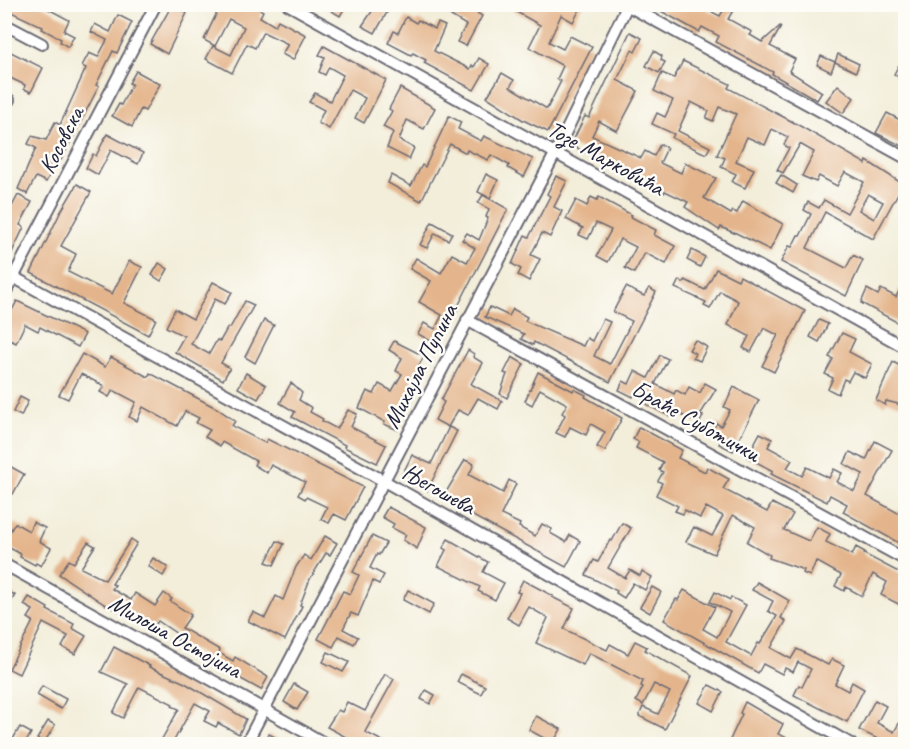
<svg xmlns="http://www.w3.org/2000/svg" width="910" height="749" viewBox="0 0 910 749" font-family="Caveat,sans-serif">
  <rect width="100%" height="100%" fill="#fdfcf7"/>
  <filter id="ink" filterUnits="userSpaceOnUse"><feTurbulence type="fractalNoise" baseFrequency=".0167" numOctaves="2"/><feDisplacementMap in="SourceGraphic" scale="12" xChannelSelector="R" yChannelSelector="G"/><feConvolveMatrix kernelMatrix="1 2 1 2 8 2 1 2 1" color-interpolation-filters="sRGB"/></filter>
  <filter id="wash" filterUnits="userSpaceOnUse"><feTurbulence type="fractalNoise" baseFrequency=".008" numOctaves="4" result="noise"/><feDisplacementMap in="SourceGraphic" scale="24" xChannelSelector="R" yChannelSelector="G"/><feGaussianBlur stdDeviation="1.35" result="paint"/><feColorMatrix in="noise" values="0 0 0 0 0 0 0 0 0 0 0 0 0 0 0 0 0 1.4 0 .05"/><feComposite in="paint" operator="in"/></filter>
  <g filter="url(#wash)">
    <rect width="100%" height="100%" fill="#f3eeda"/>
    <g id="blocks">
      <g fill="#e4b58c" fill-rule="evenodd">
        <path d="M15,4H39L69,20L64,31L74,36L68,47L60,42L61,39L42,29L43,27L11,12Z"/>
        <path d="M221,4H250L263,11L260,17L275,26L278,20L306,35L293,60L282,54L288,44L263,32L255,48L247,44L232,73L206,59L213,46L231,55L244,27L229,19L215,46L204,40Z"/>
        <path d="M334,4H347L340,16L330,10Z"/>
        <path d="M377,4H392L375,33L362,26Z"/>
        <path d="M458,4H463L482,16L466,46L457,42L466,25L451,16Z"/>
        <path d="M502,4H583L573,22L561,15L549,42L563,49L570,36L592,47L548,132L523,120L487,97L502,73L514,80L510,87L547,109L561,81L557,79L563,66L529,47L540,25Z"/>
        <path d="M648,4H709L706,9L720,16L727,4H737L728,19L752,32L750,35L762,42L780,26L781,27L770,46L795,59L789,71L822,92L817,100L772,74L773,72L716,42L719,36L702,27L699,32Z"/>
        <path d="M172,5L187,13L167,54L150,44Z"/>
        <path d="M118,15L132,22L117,53L113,51L96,85L99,86L61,160L58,159L46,182L36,177L27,194L18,189L36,148L28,144L32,136L46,140L55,122L60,125L86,68L82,66L89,53L98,57L107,40L91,32L95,24L110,32Z"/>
        <path d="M406,17L416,23L418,20L435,29L438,23L445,26L434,51L470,69L472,65L474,67L479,58L489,64L474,90L424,63L426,60L413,53L411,55L388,43L394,31L398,33Z"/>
        <path d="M630,32L642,38L635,52L632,50L617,80L638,91L617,131L599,121L592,136L641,158L645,151L654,156L660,144L667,148L660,163L681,173L685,163L716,178L704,198L731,214L733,211L737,213L743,201L783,224L770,250L734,232V233L721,227L719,230L685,207L688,202L665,191L664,193L632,178L633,176L571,145L585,116L589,118Z"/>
        <path d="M324,46L386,80L364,123L355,118L365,98L350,90L329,129L318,123L324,110L309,102L315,93L330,101L343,75L329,67L325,75L319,72L325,57L319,55Z"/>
        <path d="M654,51L662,56L661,60L665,62L659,73L646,66Z"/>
        <path d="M4,52L10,55L11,52L43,68L31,92L24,89L25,85L4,75Z"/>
        <path d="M838,54L859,64L856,72L835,62Z"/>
        <path d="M821,56L835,62L831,72L817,65Z"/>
        <path d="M683,61L730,84L728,88L793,122L866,164L867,161L903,184L873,239L825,212L807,248L846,268L853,255L863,260L846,296L781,262L789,246L792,247L798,235L800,236L811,214L804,210L808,202L819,208L824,200L847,213L864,182L845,172L837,186L819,176L816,182L802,176L814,152L800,144L783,173L777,170L789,148L784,145L788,137L772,129L765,145L747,137L736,161L754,169L745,188L732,182L736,174L721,167L725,158L717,155L736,114L719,107L713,121L706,118L709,111L691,102L678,131L710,147L706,154L672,138L674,134L652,124L657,113L665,117L673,100L654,91L662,73L674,78ZM868,194L883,202L874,219L859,210Z"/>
        <path d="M899,65L906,69V82L894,74Z"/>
        <path d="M136,71L160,84L145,111L141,109L132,127L112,116L119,104L121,105L132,84L129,83Z"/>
        <path d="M838,85L854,98L843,113L826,101Z"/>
        <path d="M400,88L435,108L424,129L407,120L399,140L414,148L409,159L387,148L393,132L383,127L392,111L389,109Z"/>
        <path d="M887,113L906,123V148L876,133Z"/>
        <path d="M449,116L461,122L458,129L481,141L484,136L533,159L524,177L508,168L509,165L491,155L488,160L467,150L466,153L450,144L421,201L388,183L391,175L411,186L422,165L425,167Z"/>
        <path d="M107,134L143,153L138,164L111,150L98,175L86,168L93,154L96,156Z"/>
        <path d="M486,174L498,180L490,198L478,192Z"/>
        <path d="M781,175L797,185L793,193L776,183Z"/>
        <path d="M556,176L567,181L554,207L562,211L550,237L542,233L531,255L540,259L529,281L518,275L521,269L512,264L525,235L529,237L550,196L547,194Z"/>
        <path d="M77,184L91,192L61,246L76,254L68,272L112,294L129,261L142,267L124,303L156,319L148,335L31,273L60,213Z"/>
        <path d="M18,195L32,202L20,225L24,227L6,265L4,210L9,212Z"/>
        <path d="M483,195L508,209L458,306L459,307L438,345L418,334L424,323L435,329L442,315L419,302L431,281L410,269L416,258L441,273L452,254L467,262L475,248L462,240L467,233L479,240L488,218L486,217L489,209L478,203Z"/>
        <path d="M591,197L597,200L599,197L632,215L631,217L656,230L654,235L675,246L666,264L645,253L634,273L625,268L636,247L620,239L608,262L597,256L611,230L596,223L588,239L579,235L583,228L566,219L576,200L587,206Z"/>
        <path d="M432,222L452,233L448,240L435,233L427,248L420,245Z"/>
        <path d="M692,250L705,257L700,267L687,260Z"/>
        <path d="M159,263L168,269L161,281L152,275Z"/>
        <path d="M716,269L738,280L740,276L805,311L774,372L762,366L778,335L764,328L751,352L743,348L749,336L728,325L738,301L720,291L710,309L704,306L706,302L675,288L679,280L684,283L685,280L705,290Z"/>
        <path d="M906,278V327L861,303L867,289L878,295L881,289L896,297Z"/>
        <path d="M213,282L232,292L225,304L215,299L191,344L209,354L217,340L220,341L228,327L230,328L245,301L254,305L221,363L230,368L223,380L175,352L184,336L166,327L175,309L193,319Z"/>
        <path d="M626,287L644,296L649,288L656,292L610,382L534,342L533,345L521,339L524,334L485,317L490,307L509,316L513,309L527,317L525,321L583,346L587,338L592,341L603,319L610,322L594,356L610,364L632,321L613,312Z"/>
        <path d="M17,301L85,334L78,347L40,327L38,331L25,324L16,343L4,337V325Z"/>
        <path d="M264,320L274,325L255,363L245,357Z"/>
        <path d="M819,320L828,324L819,342L810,337Z"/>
        <path d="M842,333L855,339L849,352L872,364L865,378L853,372L848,381L844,379L838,394L828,389L833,378L825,374L833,359L829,357Z"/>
        <path d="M695,340L707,347L700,361L693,358L695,353L689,350Z"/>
        <path d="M394,341L424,356L411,380L418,384L402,414L404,415L398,430L384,424L385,422L359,408L367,391L374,394L379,384L392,391L402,374L396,371L402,358L389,350Z"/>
        <path d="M468,350L474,354L473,357L483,363L471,384L502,401L498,409L478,398L468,415L458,410L448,427L435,420L444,402L441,400Z"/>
        <path d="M82,354L105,367L111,357L148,377L150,373L218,409L235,421L232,426L265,443L267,439L363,487L346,520L334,514L329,523L321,519L327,507L306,497L305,499L298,495L305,482L271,465L267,473L254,465L256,461L222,442L220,446L205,437L210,430L196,423L199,418L185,411L177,426L143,407L137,421L129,417L136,402L113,390L109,397L100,392L104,386L81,374L68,399L59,395Z"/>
        <path d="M660,355L668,359L655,384L674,394L676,390L685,395L689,387L700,393L705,383L716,389L700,415L703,416L699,424L674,411L671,417L647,405L649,400L635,392L633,397L619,390L623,381L629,384L635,371L648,378Z"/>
        <path d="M512,357L524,364L507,398L500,394L507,374L504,373Z"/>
        <path d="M893,362L906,369V406L886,401L885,405L876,400Z"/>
        <path d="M538,372L573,391L574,389L586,395L585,397L622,418L605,451L597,447L605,432L591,424L586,435L570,427L565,437L556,433L565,415L562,413L567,404L540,389L532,405L525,401Z"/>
        <path d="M246,373L266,385L258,399L238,388Z"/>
        <path d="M291,383L302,393L299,400L312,408L310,412L323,419L322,421L337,429L348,410L357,414L351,427L386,445L377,463L344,447L345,445L292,417L295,412L280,403Z"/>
        <path d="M734,387L759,400L733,451L719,444L721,441L710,435L716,423L721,426L730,410L724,407Z"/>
        <path d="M20,397L28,401L21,416L13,412Z"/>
        <path d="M449,427L457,431L427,491L401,477L412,455L431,464Z"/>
        <path d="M639,427L682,450L678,458L705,472L707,467L729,479L723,489L767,512L772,503L793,514L784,530L809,541L817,527L830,534L826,542L852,555L856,547L865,552L864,554L906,576V608L881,595L887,582L873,574L862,596L846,587L844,591L835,586L841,575L816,561L810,576L803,573L804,570L769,558L770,555L747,542L755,527L733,515L714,554L686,542L694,527L712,536L723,516L706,507L700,518L685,510L683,514L675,511L678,506L656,495L662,483L658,481L663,472L659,470L663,462L636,448L639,442L633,439Z"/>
        <path d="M760,433L772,439L768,447L792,460L787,468L802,476L807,467L829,478L834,469L842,473L837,482L854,491L863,474L844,464L850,452L866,460L875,441L892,450L867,496L898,513L906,500V547L843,512L847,504L830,495L827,502L771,474L773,471L747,457Z"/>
        <path d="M465,460L474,464L469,475L503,493L509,480L516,484L501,515L520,524L519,527L535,536L542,524L552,529L550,533L566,542L570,535L580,541L566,567L442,499Z"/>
        <path d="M4,463L24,474L13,494L4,489L9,478L4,475Z"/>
        <path d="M388,507L426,527L417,549L403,540L406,535L392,528L394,524L382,517Z"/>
        <path d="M33,522L45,528L39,541L51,548L41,566L36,563L35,565L20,557L21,554L4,545V541L15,523L29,531Z"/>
        <path d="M622,523L631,528L608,568L625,578L630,570L640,576L642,571L652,577L645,590L633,583L624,598L616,593L617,591L586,575L594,560L598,562L610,540L612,541Z"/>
        <path d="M325,536L337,543L330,555L326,553L310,579L300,605L302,606L285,640L248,621L253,612L265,618L276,596L283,600L296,567L304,555L311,560Z"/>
        <path d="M372,536L386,543L379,555L377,554L370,568L384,575L379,584L373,581L358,616L351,613L343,629L358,637L354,644L339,636L333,647L318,639L343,591L350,594L359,575L353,572Z"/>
        <path d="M131,539L137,543L112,584L115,585L112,589L131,600L135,593L155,606L164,593L172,599L170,601L191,615L182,628L220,650L219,653L233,661L235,657L268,677L261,690L201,657L202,655L177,640L180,636L158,621L152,630L121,608L119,611L104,604L59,574L69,560L74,563L88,542L95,546L81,568L105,580Z"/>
        <path d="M448,539L488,562L483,572L504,583L495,600L478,591L480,587L438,566L446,550L443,548Z"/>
        <path d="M277,541L284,544L274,565L266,562Z"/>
        <path d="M153,558L168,567L163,576L148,566Z"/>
        <path d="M523,580L553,596L552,597L574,608L564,629L607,650L610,644L628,654L635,641L647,647L645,650L692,676L665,729L639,716L643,707L658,714L670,692L654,684L643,705L636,701L643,687L641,686L643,681L589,653L583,665L536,643L548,618L529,607L519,625L507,618L520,593L517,592Z"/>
        <path d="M757,582L790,601L781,618L786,621L771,648L791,659L797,649L828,665L832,659L844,665L835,684L848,691L852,682L864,689L847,722L794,695L799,685L802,687L811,669L798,662L793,672L785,668L782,674L763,664L758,673L664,620L676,599L678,600L684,590L715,607L703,629L717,637L730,612L710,602L715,592L730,600L731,597L746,605L726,642L751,656L758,643L760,644L777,616L768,611L773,601L752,590Z"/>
        <path d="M652,587L661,592L650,613L640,607Z"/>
        <path d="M4,589L15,595L4,614Z"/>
        <path d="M408,590L434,604L429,614L403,600Z"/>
        <path d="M29,597L48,608L47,610L74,624L72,628L86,636L75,654L62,647L68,636L43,623L19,674L9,669L33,621L28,618L33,610L24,605Z"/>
        <path d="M114,647L150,666L149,667L185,683L246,719L239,734L218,723L216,727L204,721L210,711L195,703L172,744H159L179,709L172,706L173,704L139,687L123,718L113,713L128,684L101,672Z"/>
        <path d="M328,652L349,662L343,672L323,662Z"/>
        <path d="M385,674L394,679L365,732L388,744H359L327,727L338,710L342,712L347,702L365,711Z"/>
        <path d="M461,674L485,686L481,694L457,682Z"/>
        <path d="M294,684L308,692L297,710L284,702Z"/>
        <path d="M709,685L723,692L713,711L699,703Z"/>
        <path d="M42,686L66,699L61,709L37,695Z"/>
        <path d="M426,690L435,695L430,704L421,699Z"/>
        <path d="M875,700L886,706L877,723L894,732L906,711V744H888L859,730Z"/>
        <path d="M745,702L783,724L778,734L801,744H728L742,714L740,713Z"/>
        <path d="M536,716L561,729L553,743L529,730Z"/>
        <path d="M48,721L55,725L44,743L37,739Z"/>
        <path d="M20,727L31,733L25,744H10Z"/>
        <path d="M269,734L288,744H263Z"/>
      </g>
    </g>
  </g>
  <g filter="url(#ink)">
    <use href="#blocks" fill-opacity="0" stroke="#6b6973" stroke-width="1.5"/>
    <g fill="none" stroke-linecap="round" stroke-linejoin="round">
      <g stroke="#6b6973" stroke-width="14">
        <g id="minor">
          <path d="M287,4L906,348"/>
          <path d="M625,4L906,158"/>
          <path d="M4,24L42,44"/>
          <path d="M4,97L9,100"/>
          <path d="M4,272L384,481L851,744"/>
          <path d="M4,295L156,4"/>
          <path d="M467,320L906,560"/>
          <path d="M4,564L326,744"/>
          <path d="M246,744L555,154L628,4"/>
        </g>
      </g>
      <use href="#minor" stroke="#fff" stroke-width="10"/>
    </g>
  </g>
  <g text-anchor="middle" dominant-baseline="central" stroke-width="5" stroke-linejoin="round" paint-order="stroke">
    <g font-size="24" fill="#22223b" stroke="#fdfcf7">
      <text transform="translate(61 140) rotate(-63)">Косовска</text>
      <text transform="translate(606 158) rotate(29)">Тозе Марковића</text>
      <text transform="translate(420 366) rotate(-63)">Михајла Пупина</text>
      <text transform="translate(696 421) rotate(29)">Браће Суботички</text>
      <text transform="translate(439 489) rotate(29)">Његошева</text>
      <text transform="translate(175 636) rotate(29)">Милоша Остојина</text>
    </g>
  </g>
  <rect width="910" height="749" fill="none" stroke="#fdfcf7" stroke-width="24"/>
</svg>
